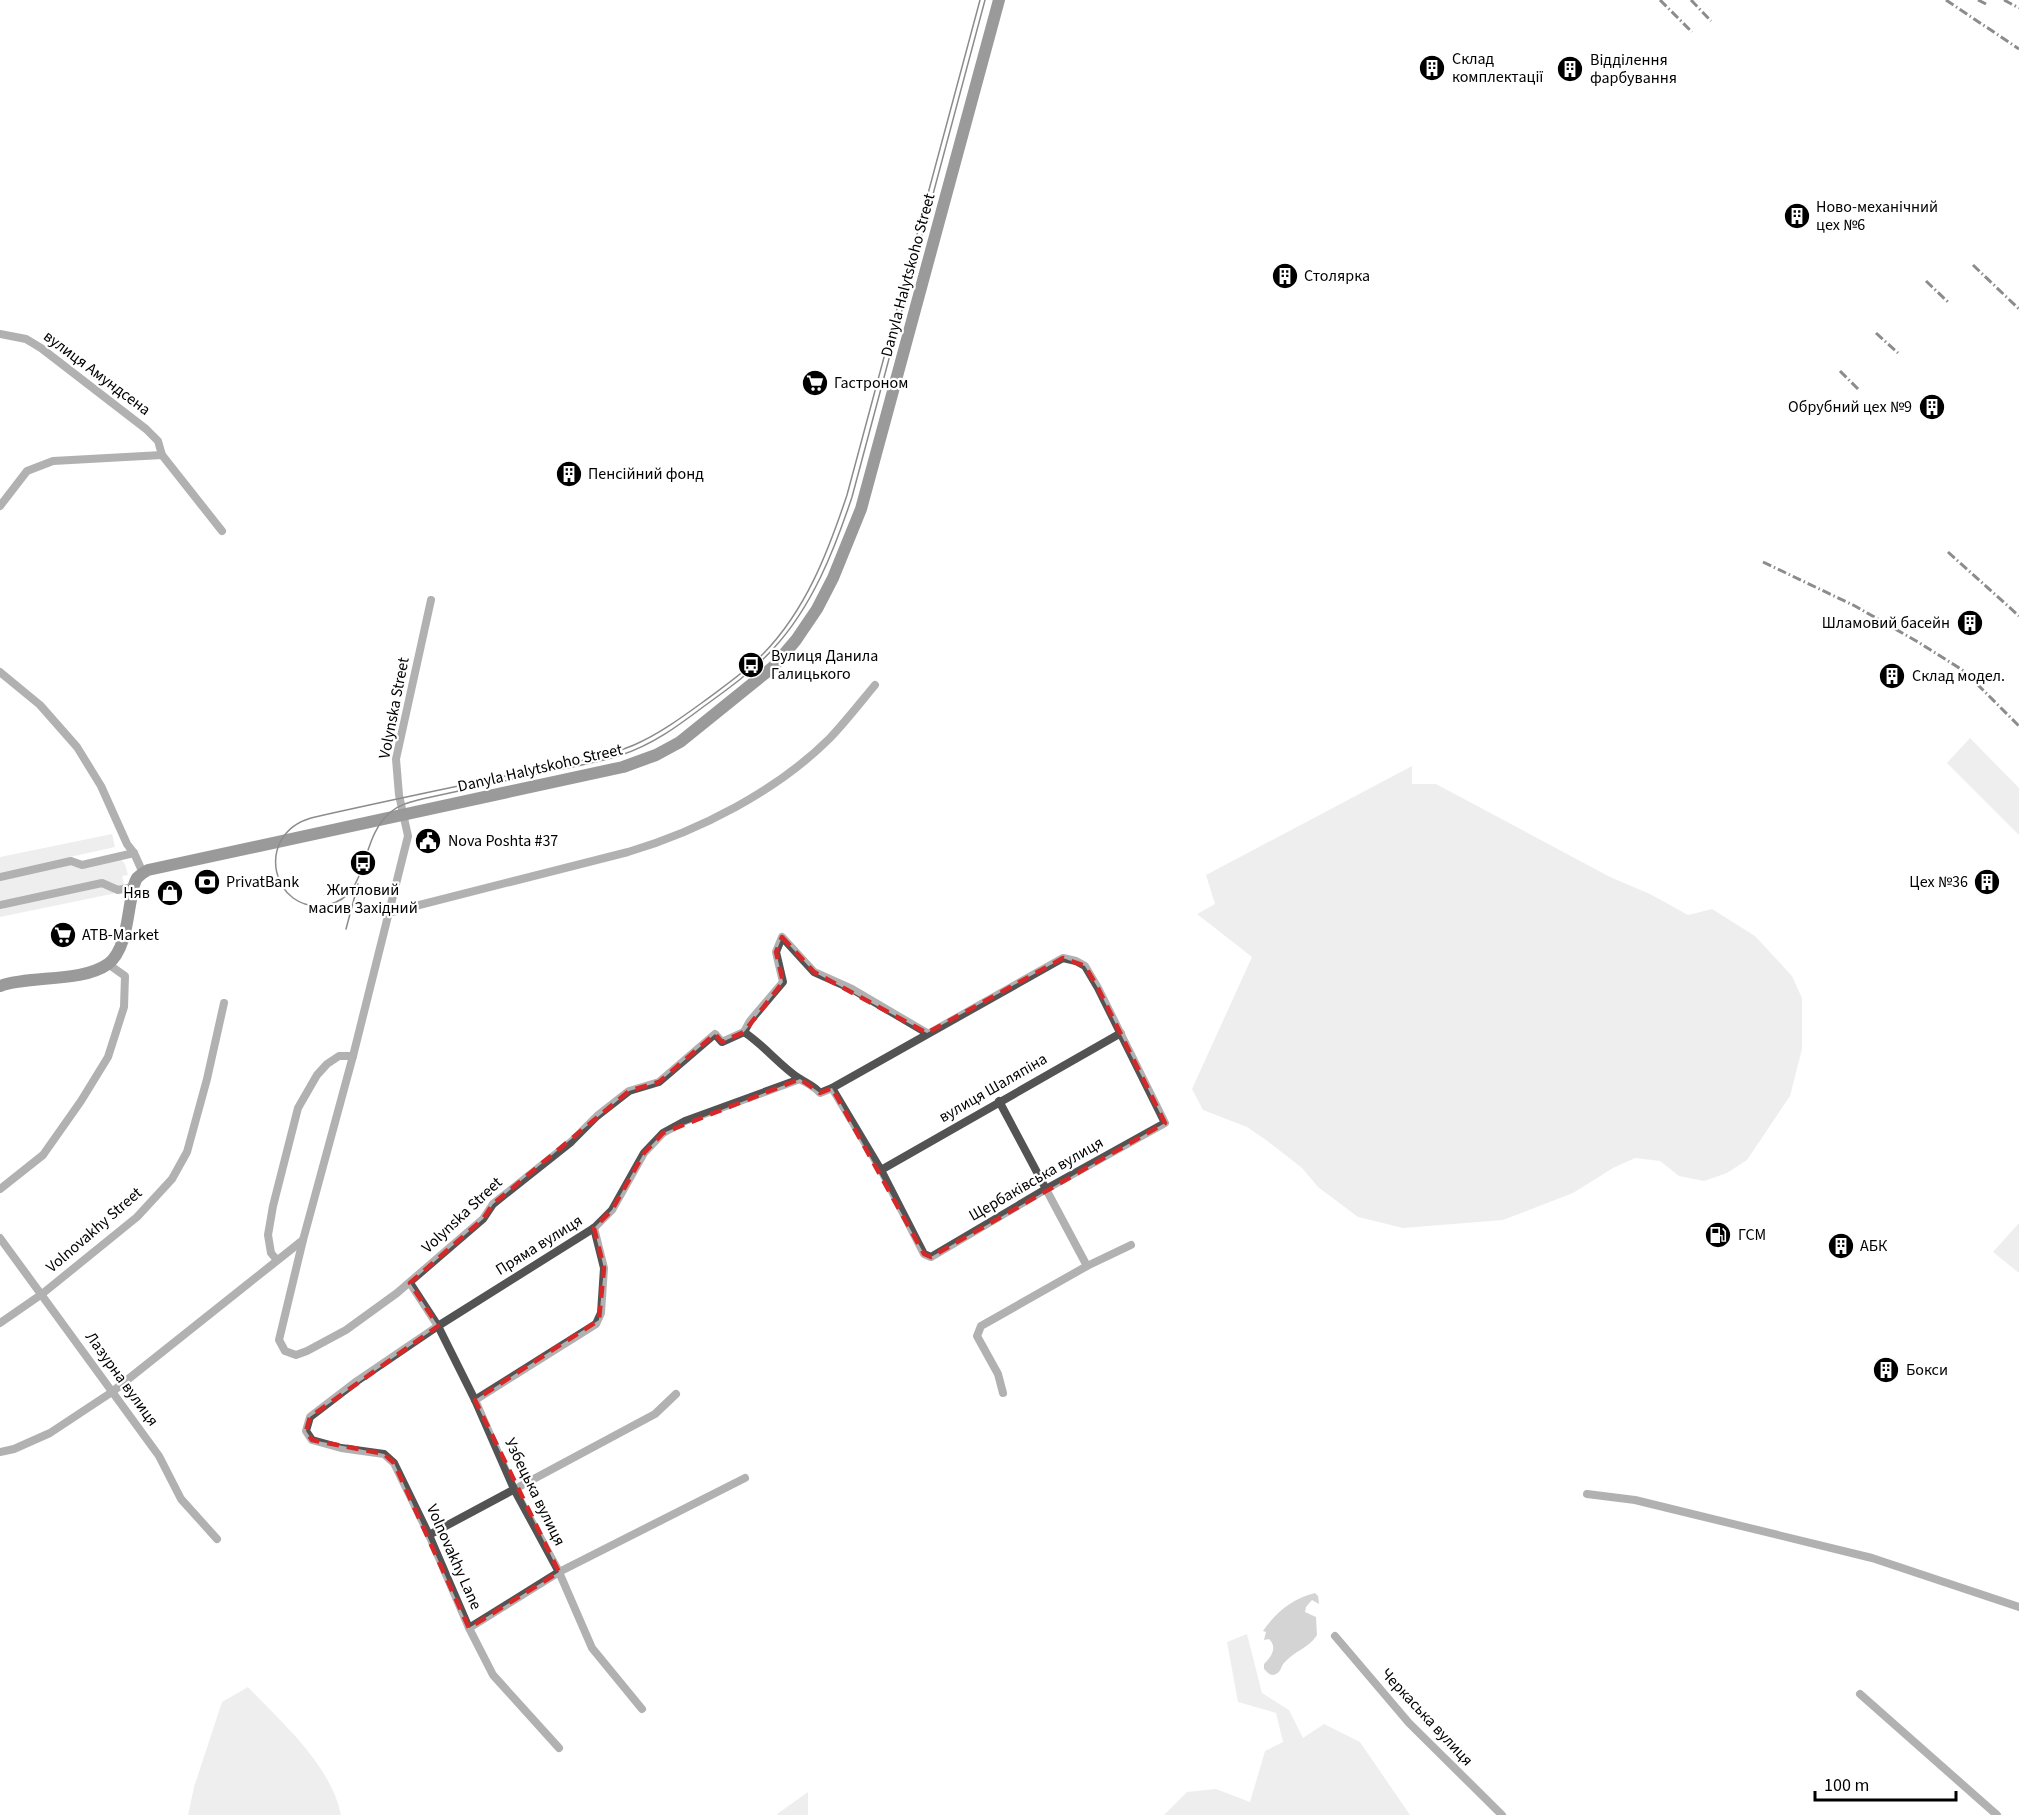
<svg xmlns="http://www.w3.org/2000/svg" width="2019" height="1815" viewBox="0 0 2019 1815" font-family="'Source Sans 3',sans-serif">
  <rect width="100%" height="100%" fill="#fff"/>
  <g fill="#dadada">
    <path d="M1970,738L2019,788V835L1947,763Z"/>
    <path d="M1412,766V784H1436L1610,877L1650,894L1688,915L1712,909L1755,936L1792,976L1802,998V1049L1790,1096L1747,1160L1727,1173L1704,1181L1679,1176L1660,1161L1635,1158L1613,1168L1573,1193L1503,1220L1403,1228L1358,1217L1318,1187L1302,1168L1266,1140L1247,1127L1203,1110L1192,1089L1252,957L1197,914L1215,904L1206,875Z"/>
    <path d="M112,834L115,847L70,857L82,865L120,858L125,864L128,875L122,876L126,891L0,917V857Z"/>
    <path d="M2019,1223V1273L1993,1252Z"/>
    <path d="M1247,1634L1262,1693L1289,1710L1303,1738L1324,1724L1360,1742L1410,1815H1164L1187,1792L1216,1789L1250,1802L1265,1751L1283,1742L1276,1713L1238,1702L1227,1642Z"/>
    <path d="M248,1687C282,1723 331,1765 341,1815H188L194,1787L222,1702Z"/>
    <path d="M808,1792V1815H778L777,1814Z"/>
  </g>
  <path fill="#a1a1a1" d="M1315,1593L1318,1596L1319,1604L1312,1600L1306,1607L1305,1612L1316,1617L1317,1635C1309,1648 1294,1651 1284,1663C1281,1666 1281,1672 1276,1674C1271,1677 1268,1673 1264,1669V1664C1271,1657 1278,1648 1269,1639L1264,1640L1266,1632L1263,1631C1276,1612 1292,1599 1315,1593Z"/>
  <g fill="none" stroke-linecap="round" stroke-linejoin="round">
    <g stroke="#535353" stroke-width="8">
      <path d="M0,334L26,339L41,348L146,429L158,441L162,455"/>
      <path d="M0,506L27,471L53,461L162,455L222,531"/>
      <path d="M0,672L40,705L77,747L101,786L127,844L134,853L143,873"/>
      <path d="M0,877L71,861L82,865L134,853"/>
      <path d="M0,905L102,883L118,890L133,887"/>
      <path d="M388,913L628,852C699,831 777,791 830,738C846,721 860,703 875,685"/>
      <path d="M832,1088L881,1170L924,1254L931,1257L1046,1189L1165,1123L1098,988L1085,966L1076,961L1063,958L832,1088L820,1093C814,1086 808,1084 800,1079C780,1066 765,1046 744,1032L750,1021L783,982L776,952L782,937L814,972L852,989L927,1033"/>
      <path d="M999,1101L1087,1266"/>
      <path d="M881,1170L1121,1033"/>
      <path d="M0,1189L43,1155L81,1101L108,1057L124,1007L125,976L108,964"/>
      <path d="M0,1238L159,1456L181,1499L217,1539"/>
      <path d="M303,1240L279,1340L285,1351L296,1355L307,1351L346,1330L397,1293L483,1219L493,1204L571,1142L597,1116L629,1091L659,1082L715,1034L722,1042L744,1032"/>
      <path d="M277,1260L271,1253L268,1235L273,1206L298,1108L317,1075L327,1064L339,1056H353"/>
      <path d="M410,1283L438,1326L475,1400L514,1489L559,1572L592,1648L642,1709"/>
      <path d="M0,1323L42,1294L137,1217L172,1179L187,1152L207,1079L224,1003"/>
      <path d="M1003,1393L998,1374L977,1336L981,1326L1087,1266L1131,1245"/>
      <path d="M475,1400L596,1324L601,1313L604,1268L594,1228"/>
      <path d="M0,1452L14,1449L50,1433L112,1392L303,1240L353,1056L408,836L399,795L396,759L431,600"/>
      <path d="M1587,1494L1635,1500L1872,1558L2019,1607"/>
      <path d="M429,1535L655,1414L676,1394"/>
      <path d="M469,1628L559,1572L745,1478"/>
      <path d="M1335,1636L1409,1723L1502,1815"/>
      <path d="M1860,1694L1997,1815"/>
      <path d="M559,1748L493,1675L469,1628L429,1535L394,1463L384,1454L341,1448L312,1440L306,1431L310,1417L357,1381L438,1326L594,1228L612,1210L644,1153L663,1133L685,1121L800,1079"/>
    </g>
    <path stroke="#202020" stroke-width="12" d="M0,986C30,975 81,983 108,964C124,952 127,923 130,905C132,896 132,886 137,878C140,875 144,872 148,870L623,767L656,755L680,742L773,667L796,640L817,609L833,578L861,509L999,0"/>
    <g stroke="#000" stroke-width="1.5">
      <path d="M980,0L847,495C828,552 806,610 763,654C745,672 723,687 703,702C681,718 659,734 634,745C598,760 557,765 520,773C450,788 381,802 311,818C253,835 272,915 327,905C372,896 357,838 392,811C401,804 411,802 422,799C463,790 505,781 546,772C571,767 597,763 621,755C652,745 678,726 703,707C728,689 753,671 773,649C812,607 834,551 852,497L985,0"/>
      <path d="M346,929L358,884"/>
    </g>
    <g stroke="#000" stroke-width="3" stroke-dasharray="9 3 1.5 3" stroke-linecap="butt">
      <path d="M1660,0L1692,32"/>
      <path d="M1691,0L1711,21"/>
      <path d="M1946,0L2019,49"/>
      <path d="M1978,0L1986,4"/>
      <path d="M2004,0L2019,8"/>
      <path d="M1973,265L2019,309"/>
      <path d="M1926,281L1948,302"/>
      <path d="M1876,333L1898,353"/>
      <path d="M1840,371L1860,391"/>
      <path d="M1948,552L2019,616"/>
      <path d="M1763,562L1855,606L1918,642L1964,671L2019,726"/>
    </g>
  </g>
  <path d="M0 0H2019V1815H0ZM782,937L814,972L927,1033L1063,958L1085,966L1098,988L1165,1123L931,1257L924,1254L832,1088L820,1093L800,1079L663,1133L644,1153L612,1210L594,1228L604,1268L599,1320L475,1400L559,1572L469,1628L394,1463L384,1454L312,1440L306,1431L310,1417L438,1326L410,1283L483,1219L493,1204L629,1091L659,1082L715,1034L722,1042L744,1032L783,982L776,952Z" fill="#fff" fill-opacity=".55" fill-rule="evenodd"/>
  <path fill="none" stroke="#d62828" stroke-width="4.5" stroke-dasharray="12 8" stroke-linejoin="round" d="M782,937L814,972L927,1033L1063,958L1085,966L1098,988L1165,1123L931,1257L924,1254L832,1088L820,1093L800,1079L663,1133L644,1153L612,1210L594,1228L604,1268L599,1320L475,1400L559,1572L469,1628L394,1463L384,1454L312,1440L306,1431L310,1417L438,1326L410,1283L483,1219L493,1204L629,1091L659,1082L715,1034L722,1042L744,1032L783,982L776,952Z"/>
  <defs>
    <g id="building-disc" transform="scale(1.35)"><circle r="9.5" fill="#000" stroke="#fff"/><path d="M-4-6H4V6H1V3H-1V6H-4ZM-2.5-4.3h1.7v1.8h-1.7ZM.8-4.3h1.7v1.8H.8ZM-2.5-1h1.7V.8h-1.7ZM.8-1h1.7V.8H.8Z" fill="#fff"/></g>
    <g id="supermarket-disc" transform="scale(1.35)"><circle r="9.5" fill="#000" stroke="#fff"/><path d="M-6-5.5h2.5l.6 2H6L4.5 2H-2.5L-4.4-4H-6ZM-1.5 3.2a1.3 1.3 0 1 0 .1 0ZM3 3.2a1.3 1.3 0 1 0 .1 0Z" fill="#fff"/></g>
    <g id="bus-disc" transform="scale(1.35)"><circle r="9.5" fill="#000" stroke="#fff"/><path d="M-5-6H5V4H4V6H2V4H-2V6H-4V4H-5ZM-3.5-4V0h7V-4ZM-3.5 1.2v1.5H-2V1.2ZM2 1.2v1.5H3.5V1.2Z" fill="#fff"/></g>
    <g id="civic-disc" transform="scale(1.35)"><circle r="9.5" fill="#000" stroke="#fff"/><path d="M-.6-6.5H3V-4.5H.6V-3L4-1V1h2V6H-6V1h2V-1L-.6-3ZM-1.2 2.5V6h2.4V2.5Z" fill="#fff"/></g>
    <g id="bank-disc" transform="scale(1.35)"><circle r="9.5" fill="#000" stroke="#fff"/><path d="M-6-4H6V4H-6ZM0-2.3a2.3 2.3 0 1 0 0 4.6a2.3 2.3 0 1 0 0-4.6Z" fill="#fff"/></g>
    <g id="shop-disc" transform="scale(1.35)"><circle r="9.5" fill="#000" stroke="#fff"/><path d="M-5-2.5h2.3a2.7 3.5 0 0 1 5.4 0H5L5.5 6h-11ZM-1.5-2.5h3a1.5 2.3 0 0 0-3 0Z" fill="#fff"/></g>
    <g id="fuel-disc" transform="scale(1.35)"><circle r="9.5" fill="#000" stroke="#fff"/><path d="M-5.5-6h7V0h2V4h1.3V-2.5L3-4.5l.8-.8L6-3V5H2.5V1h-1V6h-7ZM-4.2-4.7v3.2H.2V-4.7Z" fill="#fff"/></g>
  </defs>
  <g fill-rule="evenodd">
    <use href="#building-disc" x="1432" y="68"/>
    <use href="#building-disc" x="1570" y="69"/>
    <use href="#building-disc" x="1797" y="216"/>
    <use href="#building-disc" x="1285" y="276"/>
    <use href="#supermarket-disc" x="815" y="383"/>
    <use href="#building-disc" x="1932" y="407"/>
    <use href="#building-disc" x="569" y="474"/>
    <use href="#building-disc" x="1970" y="623"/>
    <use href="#bus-disc" x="751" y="665"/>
    <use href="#building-disc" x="1892" y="676"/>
    <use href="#civic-disc" x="428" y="841"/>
    <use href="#bus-disc" x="363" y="863"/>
    <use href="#bank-disc" x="207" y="882"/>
    <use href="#building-disc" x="1987" y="882"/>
    <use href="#shop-disc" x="170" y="893"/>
    <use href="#supermarket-disc" x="63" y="935"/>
    <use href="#fuel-disc" x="1718" y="1235"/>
    <use href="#building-disc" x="1841" y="1246"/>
    <use href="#building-disc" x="1886" y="1370"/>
  </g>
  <g text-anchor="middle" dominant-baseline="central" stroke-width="4.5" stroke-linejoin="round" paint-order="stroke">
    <g font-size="16" fill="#000" stroke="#fff" text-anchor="start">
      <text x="1452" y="59">Склад<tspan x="1452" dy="18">комплектації</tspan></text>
      <text x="1590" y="60">Відділення<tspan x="1590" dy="18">фарбування</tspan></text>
      <text x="1816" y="207">Ново-механічний<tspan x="1816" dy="18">цех №6</tspan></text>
      <text x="1304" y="276">Столярка</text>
      <text x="834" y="383">Гастроном</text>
      <text x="1912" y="407" text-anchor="end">Обрубний цех №9</text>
      <text x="588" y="474">Пенсійний фонд</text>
      <text x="1950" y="623" text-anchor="end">Шламовий басейн</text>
      <text x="771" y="656">Вулиця Данила<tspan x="771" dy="18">Галицького</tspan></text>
      <text x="1912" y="676">Склад модел.</text>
      <text x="448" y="841">Nova Poshta #37</text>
      <text x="226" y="882">PrivatBank</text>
      <text x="1968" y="882" text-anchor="end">Цех №36</text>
      <text x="363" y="890" text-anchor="middle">Житловий<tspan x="363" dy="18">масив Західний</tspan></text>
      <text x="150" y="893" text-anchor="end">Няв</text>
      <text x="82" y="935">ATB-Market</text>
      <text x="1738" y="1235">ГСМ</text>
      <text x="1860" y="1246">АБК</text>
      <text x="1906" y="1370">Бокси</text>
    </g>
    <g font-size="16" fill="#000" stroke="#fff">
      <text transform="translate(908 275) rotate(-75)">Danyla Halytskoho Street</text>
      <text transform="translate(97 373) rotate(37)">вулиця Амундсена</text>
      <text transform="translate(394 708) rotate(-79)">Volynska Street</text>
      <text transform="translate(540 768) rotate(-13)">Danyla Halytskoho Street</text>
      <text transform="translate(993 1088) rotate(-30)">вулиця Шаляпіна</text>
      <text transform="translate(1036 1179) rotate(-30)">Щербаківська вулиця</text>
      <text transform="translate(462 1215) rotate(-43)">Volynska Street</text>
      <text transform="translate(94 1230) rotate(-41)">Volnovakhy Street</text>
      <text transform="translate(539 1245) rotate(-32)">Пряма вулиця</text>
      <text transform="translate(122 1379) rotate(54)">Лазурна вулиця</text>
      <text transform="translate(535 1492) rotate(64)">Узбецька вулиця</text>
      <text transform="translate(454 1557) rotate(66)">Volnovakhy Lane</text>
      <text transform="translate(1427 1717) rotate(47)">Черкаська вулиця</text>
    </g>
  </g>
  <path d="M1815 1791v9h141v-9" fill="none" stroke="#000000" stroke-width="3"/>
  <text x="1824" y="1791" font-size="18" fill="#000000" stroke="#ffffff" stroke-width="4.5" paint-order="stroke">100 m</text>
</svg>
